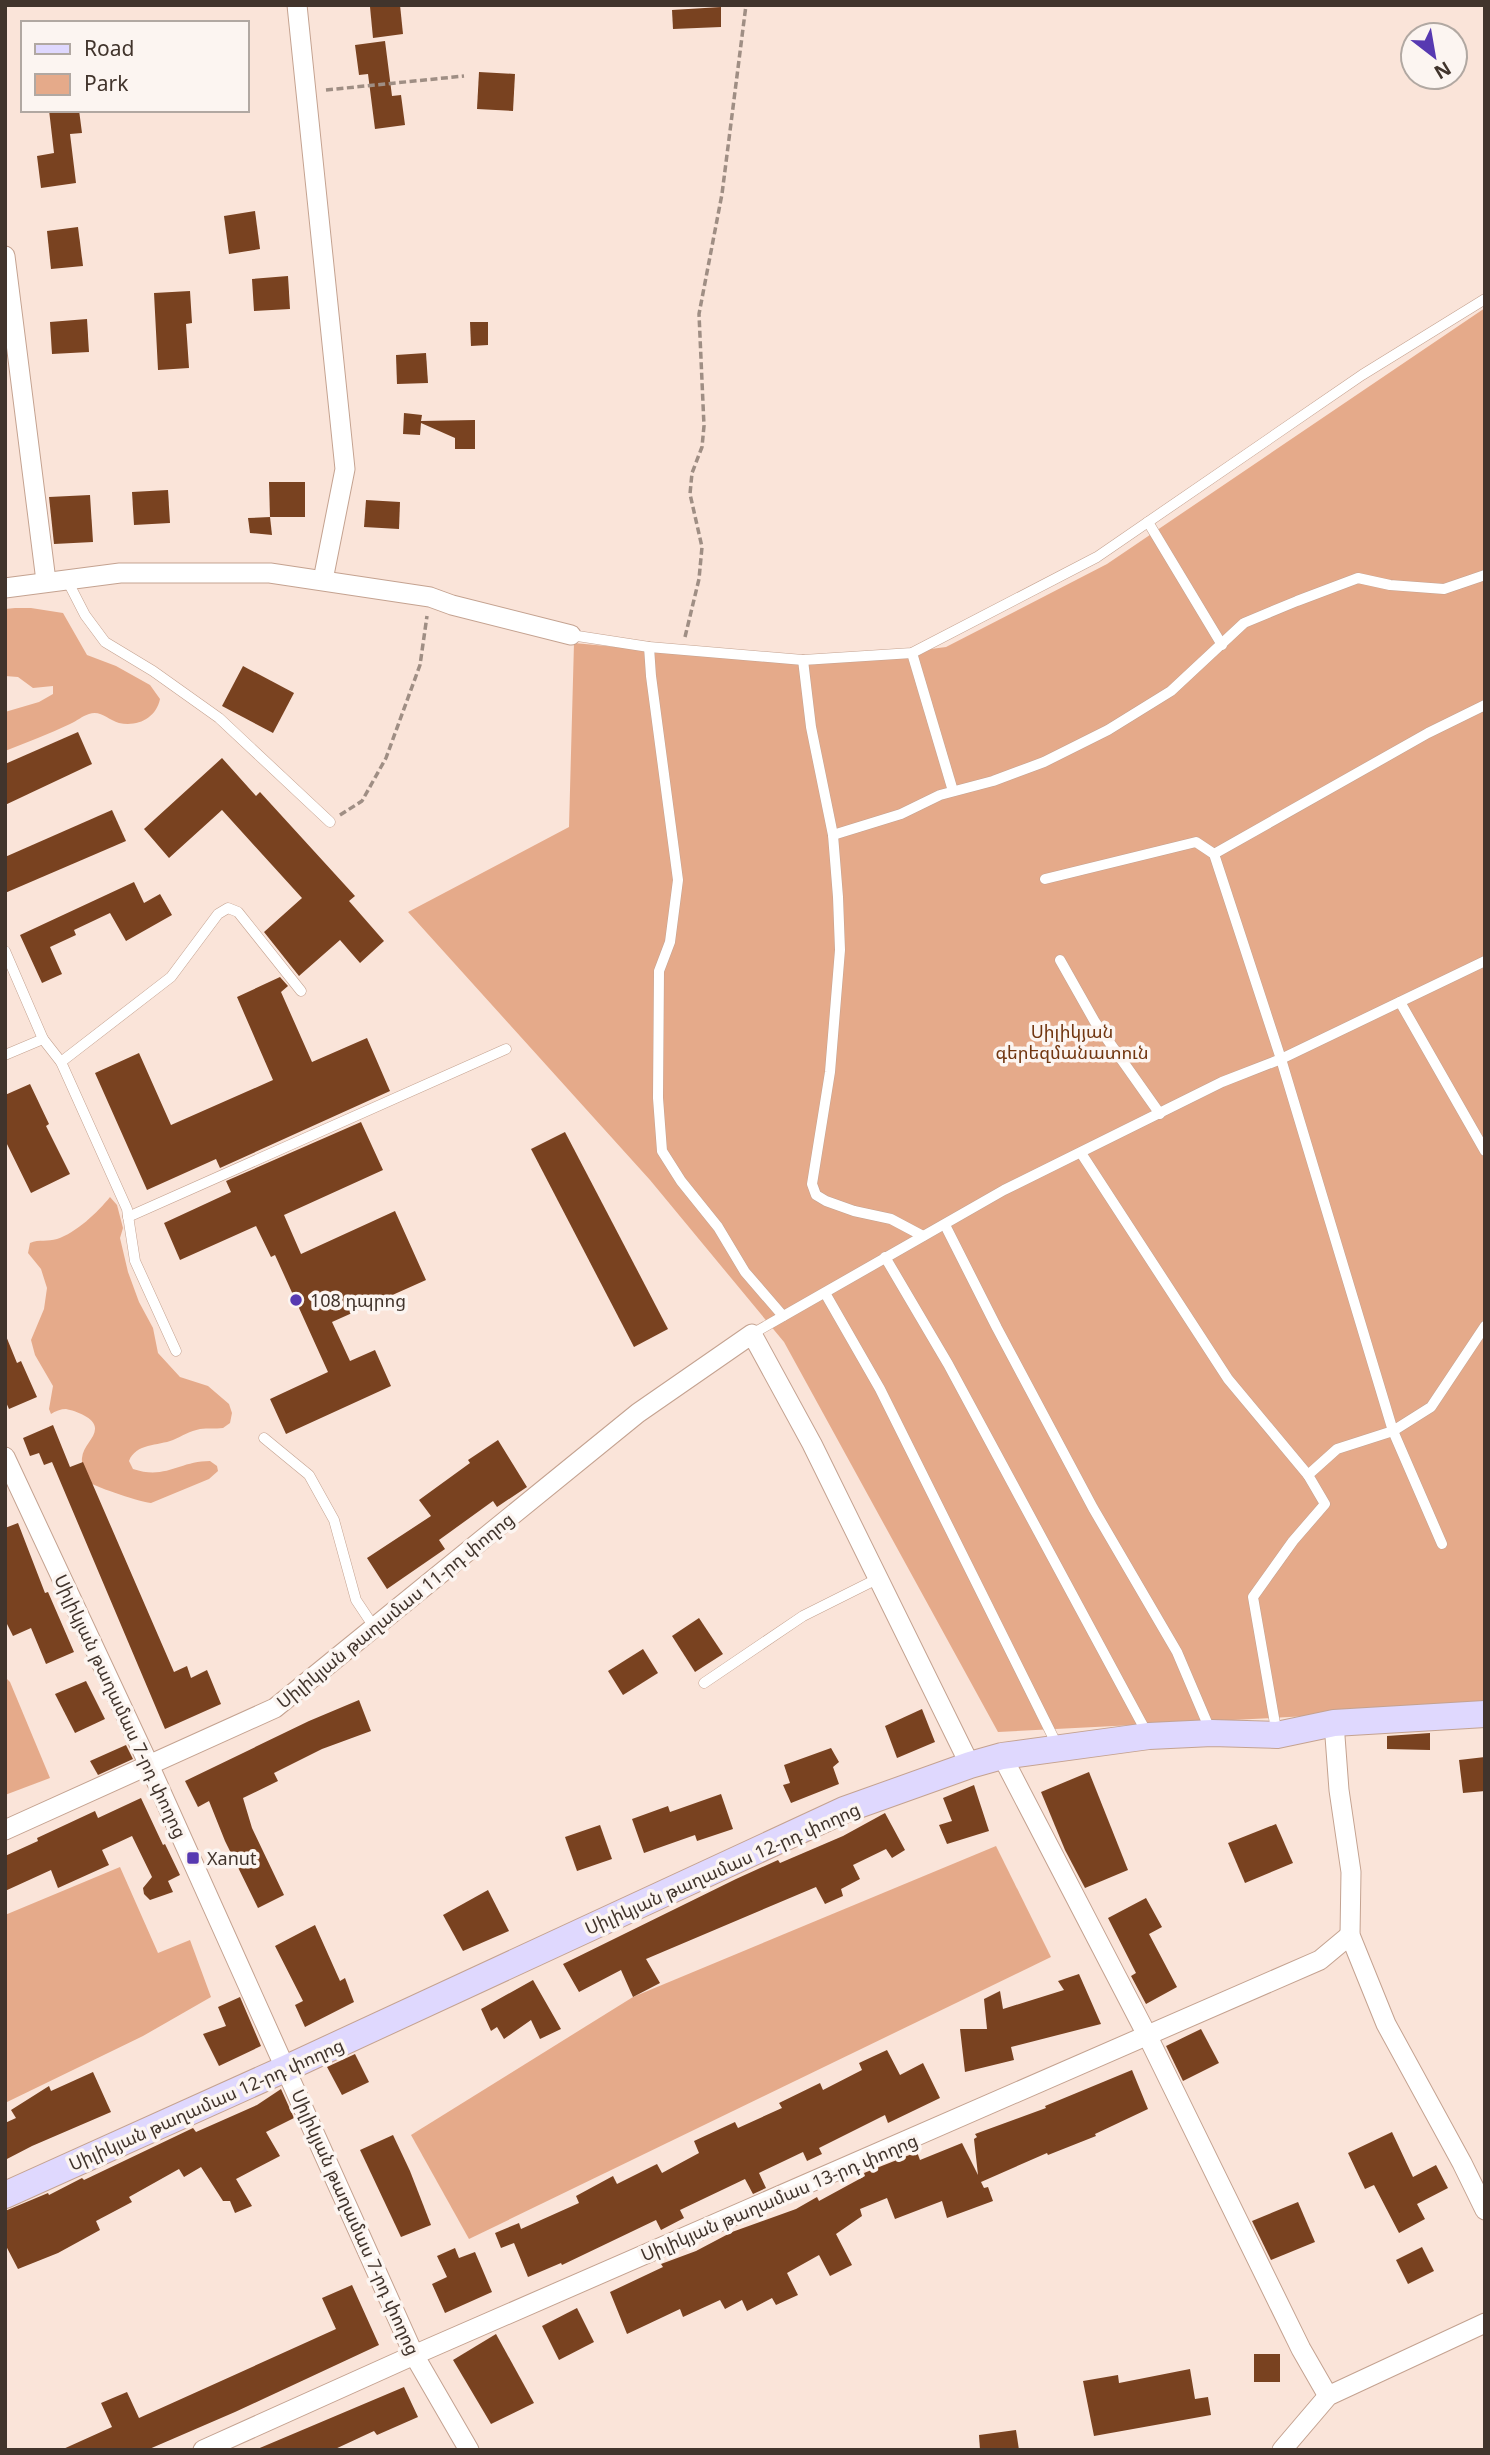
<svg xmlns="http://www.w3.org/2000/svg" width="1490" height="2455" viewBox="0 0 1490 2455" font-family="'Noto Sans','Noto Sans Armenian',sans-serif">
  <rect width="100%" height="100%" fill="#fae4d9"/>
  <g fill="#e5aa8a">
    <path d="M1485,308V1707L998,1732L784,1342L650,1180L408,912L569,827L574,643L809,665L946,647L1107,564Z"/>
    <path d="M15,608H31L63,613L87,655L116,666L150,685L160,699C156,718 138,727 119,723C108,720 101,710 89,714C82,716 77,721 70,724C49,734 27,742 5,751V712L39,702L53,694V686L33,688L18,677L5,676V609Z"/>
    <path d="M110,1197L117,1205L123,1228L120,1238L128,1272L139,1302L153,1328L158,1353L180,1377L208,1386L229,1404L232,1413L230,1423L223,1428C215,1429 208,1428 200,1429C190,1431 182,1436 173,1440C158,1446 136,1443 129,1461L133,1469C166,1480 179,1461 210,1461L217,1466L218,1471L209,1479L151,1503C144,1503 95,1487 91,1483C86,1478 81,1465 82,1458C83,1446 95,1438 95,1429C96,1418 76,1411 66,1409C61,1409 55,1411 51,1414L49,1409L53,1386L35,1355L31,1340L44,1309L47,1288L41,1269L28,1253L30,1243C39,1239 48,1242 57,1239C76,1233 98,1212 110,1197Z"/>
    <path d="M5,1677L10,1682L50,1778L5,1795Z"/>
    <path d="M996,1846L1051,1957L469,2239L411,2135L633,1997Z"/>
    <path d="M120,1867L158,1953L190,1940L211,1997L143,2036L5,2103V1915Z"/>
  </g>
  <g fill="#794220">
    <path d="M387,5H400L403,34L373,38L370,7Z"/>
    <path d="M721,7V27L673,29L672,10Z"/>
    <path d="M385,41L392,96L401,95L405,125L375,129L368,74L359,75L355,45Z"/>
    <path d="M479,72L515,74L513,111L477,109Z"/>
    <path d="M49,110H79L82,133L70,134L76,183L41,188L37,156L54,153Z"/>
    <path d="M255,211L260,249L229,254L224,216Z"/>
    <path d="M78,227L83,266L51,269L47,231Z"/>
    <path d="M288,276L290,309L254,311L252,279Z"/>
    <path d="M190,291L192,323L186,324L189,368L158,370L154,293Z"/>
    <path d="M87,319L89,352L52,354L50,322Z"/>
    <path d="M470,322H488V345L471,346Z"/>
    <path d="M426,353L428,383L397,384L396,355Z"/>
    <path d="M404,413L422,415L421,421L475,420V449H455V438L421,423L420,435L403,434Z"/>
    <path d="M269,482H305V517H270Z"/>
    <path d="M168,490L170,523L134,525L132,492Z"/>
    <path d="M90,495L93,542L54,544L49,497Z"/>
    <path d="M366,500L400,502L399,529L364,527Z"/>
    <path d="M270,517L272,535L250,533L248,518Z"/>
    <path d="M243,666L294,693L273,733L222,706Z"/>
    <path d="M78,732L92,764L5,805V764Z"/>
    <path d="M222,758L256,796L260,792L355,896L349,901L384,941L360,963L340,940L299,976L264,932L302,898L222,810L169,858L144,829Z"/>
    <path d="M112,810L126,841L5,893V857Z"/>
    <path d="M134,882L144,903L160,894L172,915L126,941L110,913L74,930L76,935L50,947L62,974L42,983L20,935Z"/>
    <path d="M280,977L288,986L281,992L312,1062L367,1038L390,1091L220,1168L216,1159L147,1190L95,1073L139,1053L171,1125L273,1080L237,997Z"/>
    <path d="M30,1084L49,1124L46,1126L70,1174L31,1193L5,1140V1095Z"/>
    <path d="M361,1122L383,1170L284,1215L301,1254L395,1211L426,1280L332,1322L350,1361L375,1350L391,1386L286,1434L270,1399L328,1372L275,1255L271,1257L256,1226L180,1260L164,1223L231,1192L226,1181Z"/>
    <path d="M565,1132L668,1329L634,1347L531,1149Z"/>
    <path d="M6,1336L17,1363L21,1361L37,1397L9,1409L5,1400Z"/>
    <path d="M53,1425L70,1467L83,1462L174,1672L187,1666L191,1678L207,1670L221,1704L165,1729L52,1462L44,1465L39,1453L30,1456L23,1438Z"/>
    <path d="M498,1440L527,1487L497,1507L493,1501L439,1540L445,1549L387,1589L367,1558L431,1516L419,1500L470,1463L468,1460Z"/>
    <path d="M18,1523L45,1593L48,1592L74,1652L46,1664L31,1628L13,1636L5,1620V1528Z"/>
    <path d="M699,1618L723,1654L695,1672L672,1636Z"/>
    <path d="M643,1649L658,1673L623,1695L608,1671Z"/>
    <path d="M86,1681L105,1719L75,1733L55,1694Z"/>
    <path d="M359,1700L371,1731L322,1749L274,1773L278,1781L243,1798L252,1828L284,1895L258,1908L225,1841L209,1801L198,1807L185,1781L309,1721Z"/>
    <path d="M922,1709L935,1742L897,1758L885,1726Z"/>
    <path d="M1430,1733V1750L1387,1749V1736Z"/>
    <path d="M126,1745L133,1759L98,1775L90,1761Z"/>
    <path d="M831,1748L839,1762L833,1767L839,1784L791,1803L783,1785L790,1783L784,1765Z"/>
    <path d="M1485,1757V1791L1463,1793L1459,1760Z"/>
    <path d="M1089,1772L1128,1870L1085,1888L1065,1850L1041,1792Z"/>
    <path d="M974,1785L989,1831L947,1844L939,1825L952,1821L943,1798Z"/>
    <path d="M721,1794L733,1829L697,1841L695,1835L644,1853L632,1819L668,1806L670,1812Z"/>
    <path d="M141,1798L163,1845L165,1844L180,1875L168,1881L173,1892L150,1900L144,1894L143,1888L152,1877L132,1836L102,1850L109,1865L58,1888L51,1870L5,1891V1856L38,1841L37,1838L95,1811L98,1818Z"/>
    <path d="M885,1813L905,1850L892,1858L886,1849L853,1865L860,1879L841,1889L843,1896L825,1904L816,1887L646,1959L660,1983L633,1997L621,1970L579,1992L563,1964L736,1879L778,1860L780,1863L843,1836Z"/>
    <path d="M1276,1824L1293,1863L1245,1883L1228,1843Z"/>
    <path d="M600,1825L612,1859L577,1871L565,1837Z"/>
    <path d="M488,1890L509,1931L463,1951L443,1915Z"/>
    <path d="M1146,1898L1162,1927L1149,1934L1177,1987L1146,2004L1131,1976L1136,1973L1108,1918Z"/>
    <path d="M315,1925L340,1981L345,1978L354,2002L305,2027L295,2005L303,2001L275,1946Z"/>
    <path d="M1079,1974L1101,2024L1011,2047L1014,2060L965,2072L960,2029H987L984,1999L1000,1991L1003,2009L1064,1990L1058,1981Z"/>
    <path d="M533,1980L561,2029L540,2039L531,2020L504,2039L497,2027L491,2031L481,2009Z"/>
    <path d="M240,1997L261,2046L219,2066L203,2034L226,2026L218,2007Z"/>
    <path d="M1201,2029L1219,2063L1183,2081L1166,2046Z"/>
    <path d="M887,2050L900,2075L923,2063L940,2098L888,2123L885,2115L819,2148L822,2154L807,2161L803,2152L759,2173L766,2188L753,2194L745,2179L680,2210L684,2218L661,2230L656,2220L562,2265L561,2263L528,2277L514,2243L501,2248L495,2233L519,2223L521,2229L579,2203L576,2196L613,2176L617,2184L657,2164L662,2173L699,2153L694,2141L735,2122L738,2128L782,2108L779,2103L820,2083L823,2090L862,2070L859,2063Z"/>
    <path d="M355,2054L369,2082L342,2095L327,2067Z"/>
    <path d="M1132,2070L1148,2109L1095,2134L1096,2136L1048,2155L1047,2153L981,2182L984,2188L988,2187L993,2201L947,2218L942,2201L895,2219L887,2198L860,2209L862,2216L836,2234L852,2265L830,2276L819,2255L787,2273L798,2295L776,2305L772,2298L747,2311L742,2300L725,2309L720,2300L683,2317L680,2309L627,2334L610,2292L663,2267L661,2264L696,2251L732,2232L796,2209L817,2197L819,2201L865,2176L864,2173L917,2152L920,2160L962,2143L978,2175L974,2139L977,2137L975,2134L1046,2108L1045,2106Z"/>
    <path d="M93,2072L111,2112L32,2146L5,2160V2123L16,2118L11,2110L49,2086L51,2091Z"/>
    <path d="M281,2089L294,2118L266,2132L280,2156L236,2179L252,2206L235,2213L230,2201H223L201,2167L184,2177L179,2169L129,2197L132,2202L96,2221L100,2230L58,2253L18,2269L5,2244V2211L48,2193L49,2195L82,2178L84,2180L193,2128L196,2132L257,2105Z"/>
    <path d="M1392,2132L1413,2177L1436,2165L1448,2188L1417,2204L1425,2219L1399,2233L1374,2185L1365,2189L1348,2153Z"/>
    <path d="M393,2135L410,2171L431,2225L401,2237L360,2150Z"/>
    <path d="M1298,2202L1315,2242L1271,2260L1252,2221Z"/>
    <path d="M1422,2247L1434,2271L1408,2284L1396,2260Z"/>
    <path d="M455,2248L459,2258L475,2252L492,2292L445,2313L432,2284L447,2277L437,2256Z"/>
    <path d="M352,2285L379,2345L235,2412L147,2450H61L112,2427L101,2403L127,2392L139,2418L336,2329L322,2298Z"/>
    <path d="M577,2308L594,2342L559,2360L542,2326Z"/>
    <path d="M496,2334L534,2403L491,2424L453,2360Z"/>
    <rect x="1254" y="2354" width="26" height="28"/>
    <path d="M1190,2369L1195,2399L1208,2397L1211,2415L1094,2436L1083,2381L1118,2375L1119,2383Z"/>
    <path d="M404,2387L418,2417L377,2435L374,2431L333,2450H255Z"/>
    <path d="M1016,2430L1019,2450H980L979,2435Z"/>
  </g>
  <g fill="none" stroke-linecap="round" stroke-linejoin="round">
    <g stroke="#c4a290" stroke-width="11">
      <g id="service">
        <path d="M1148,522L1222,645"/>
        <path d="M67,580L85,615L105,642L153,671L219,718L330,822"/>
        <path d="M571,635L649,647L803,660L912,653L1097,557L1362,375L1485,299"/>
        <path d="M649,647L651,676L678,880L670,942L659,971L658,1098L662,1151L681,1181L718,1227L745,1272L783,1316"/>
        <path d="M912,653L953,791"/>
        <path d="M803,660L811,727L833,835L838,897L840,950L830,1072L812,1184L816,1195L826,1201L854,1211L891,1219L923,1236"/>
        <path d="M833,835L901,814L940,795L993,781L1044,762L1108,730L1171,691L1244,623L1297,601L1358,578L1390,585L1444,589L1485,575"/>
        <path d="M1214,854L1428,733L1485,705"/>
        <path d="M1045,879L1196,842L1214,854L1281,1059L1393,1431L1442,1544"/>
        <path d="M5,951L43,1039"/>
        <path d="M1060,960L1095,1022L1160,1114"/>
        <path d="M1400,1002L1485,1151"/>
        <path d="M5,1055L43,1039L61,1062L127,1209L135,1261L176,1351"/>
        <path d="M61,1062L171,977L218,914L228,908L238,912L301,991"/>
        <path d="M1081,1153L1228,1379L1308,1475"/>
        <path d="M128,1217L506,1049"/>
        <path d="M945,1225L997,1328L1093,1508L1177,1652L1211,1732"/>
        <path d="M885,1257L948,1364L1148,1735"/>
        <path d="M825,1293L880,1389L1057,1745"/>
        <path d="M752,1334L1004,1190L1222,1082L1281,1059L1485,961"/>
        <path d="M264,1438L309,1475L334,1520L356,1600L374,1627"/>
        <path d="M704,1683L803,1616L879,1578"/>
        <path d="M1277,1735L1253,1597L1293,1541L1325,1504L1308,1475L1337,1449L1393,1431L1431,1407L1485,1326"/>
      </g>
    </g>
    <g stroke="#c4a290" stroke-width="21">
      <g id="minor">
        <path d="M297,5L345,469L323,580"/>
        <path d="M5,256L46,581"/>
        <path d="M5,588L120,573H270L430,597L452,605L571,635"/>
        <path d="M5,1457L149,1765L414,2355L469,2450"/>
        <path d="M1334,1723L1339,1790L1351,1872L1350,1935L1386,2024L1462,2163L1485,2210"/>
        <path d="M1002,1756L1148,2037L1301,2349L1328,2396"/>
        <path d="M5,1830L275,1708L638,1413L752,1334L812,1444L970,1765"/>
        <path d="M203,2450L414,2355L1320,1960L1350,1935"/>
        <path d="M1282,2450L1328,2396L1485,2323"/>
      </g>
    </g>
    <g stroke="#c4a290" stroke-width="28">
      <path id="secondary" d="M5,2195L287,2068L844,1810L970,1765L1002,1756L1149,1736L1212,1733L1277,1735L1334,1723L1485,1714"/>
    </g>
    <g stroke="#9f8e84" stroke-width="3.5" stroke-dasharray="7 3.5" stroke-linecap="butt">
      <path d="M326,90L464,76"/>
      <path d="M685,637L699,579L702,547L690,494L692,473L702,447L704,426L699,314L722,194L746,5"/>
      <path d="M340,815L362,801L386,758L420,665L427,616"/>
    </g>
    <use href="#service" stroke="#fff" stroke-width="10"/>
    <use href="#minor" stroke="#fff" stroke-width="19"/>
    <use href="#secondary" stroke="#dfd8fe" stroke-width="26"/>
  </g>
  <g fill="#5739b1" stroke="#fcf5f1" stroke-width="2.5">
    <circle cx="296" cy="1300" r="7"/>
    <rect x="186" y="1851" width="14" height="14" rx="3.5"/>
  </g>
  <g text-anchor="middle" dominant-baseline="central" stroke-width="7" stroke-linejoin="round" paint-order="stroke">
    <g font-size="18" fill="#713610" stroke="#fcf5f1">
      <text x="1072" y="1031">Սիլիկյան<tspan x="1072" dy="21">գերեզմանատուն</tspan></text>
    </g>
    <g font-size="18" fill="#41342c" stroke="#fcf5f1" text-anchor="start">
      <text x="310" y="1300">108 դպրոց</text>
      <text x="207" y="1858">Xanut</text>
    </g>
    <g font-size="18" fill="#41342c" stroke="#fcf5f1">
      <text transform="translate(395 1610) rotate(-39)">Սիլիկյան թաղամաս 11-րդ փողոց</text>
      <text transform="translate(121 1706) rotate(65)">Սիլիկյան թաղամաս 7-րդ փողոց</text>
      <text transform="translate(722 1868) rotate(-24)">Սիլիկյան թաղամաս 12-րդ փողոց</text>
      <text transform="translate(206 2104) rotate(-24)">Սիլիկյան թաղամաս 12-րդ փողոց</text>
      <text transform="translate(779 2197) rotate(-23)">Սիլիկյան թաղամաս 13-րդ փողոց</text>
      <text transform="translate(356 2222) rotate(66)">Սիլիկյան թաղամաս 7-րդ փողոց</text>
    </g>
  </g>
  <rect width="1490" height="2455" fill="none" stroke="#41342c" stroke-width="14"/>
  <rect x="21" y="21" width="228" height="91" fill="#fcf5f1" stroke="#b1a8a2" stroke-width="2"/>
  <rect x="35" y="44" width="35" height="10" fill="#dfd8fe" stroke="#b1a8a2" stroke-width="2"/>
  <text x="84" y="56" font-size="21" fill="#41342c">Road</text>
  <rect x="35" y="74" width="35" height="21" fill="#e5aa8a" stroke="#b1a8a2" stroke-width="2"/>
  <text x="84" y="91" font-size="21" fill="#41342c">Park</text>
  <g transform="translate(1434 56) rotate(149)"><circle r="33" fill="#fcf5f1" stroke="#b1a8a2" stroke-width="2"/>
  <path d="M0-5L12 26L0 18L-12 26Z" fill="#5739b1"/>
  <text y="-10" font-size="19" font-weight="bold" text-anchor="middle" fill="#41342c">N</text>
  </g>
</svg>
